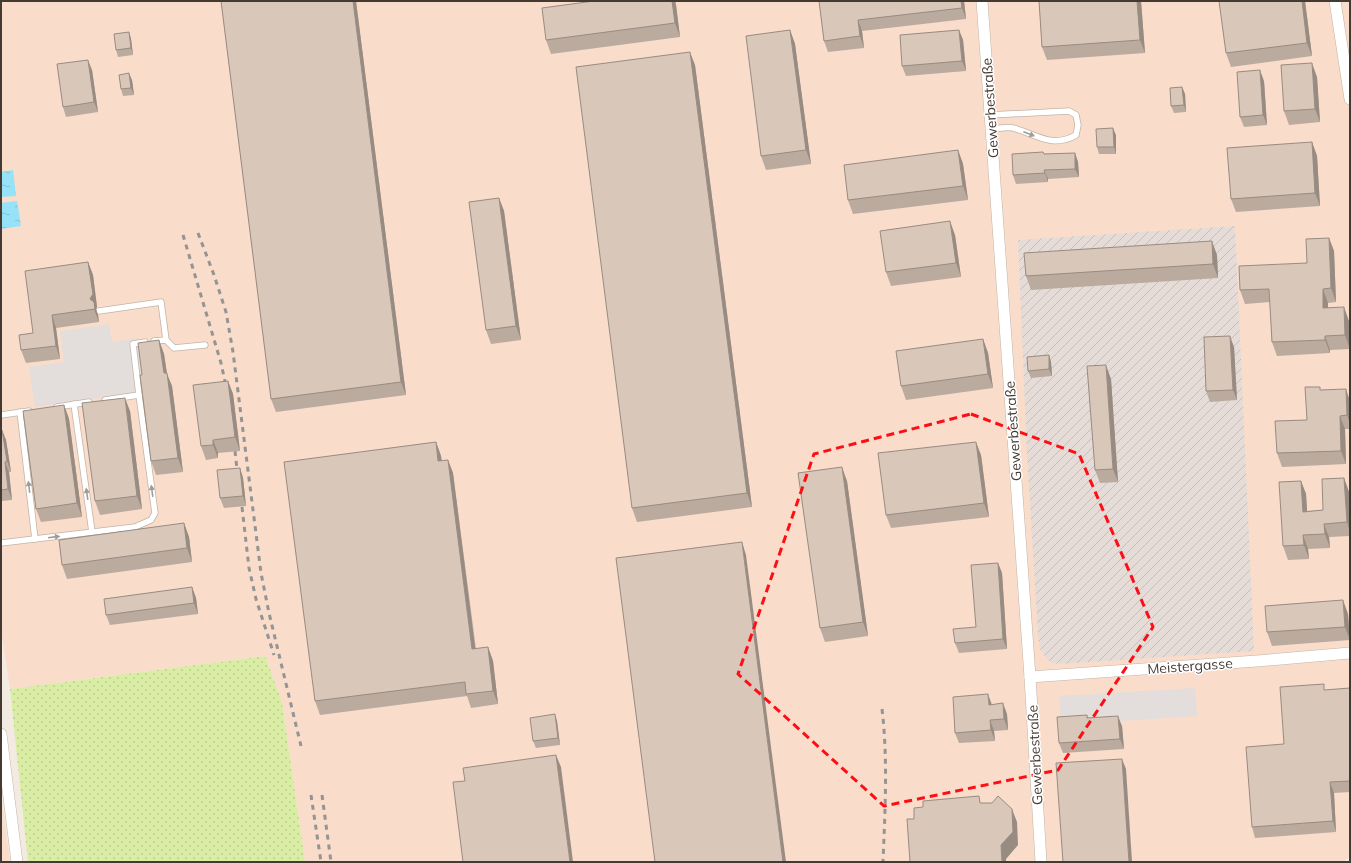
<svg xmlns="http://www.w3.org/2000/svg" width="1351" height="863" viewBox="0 0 1351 863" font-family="Mulish,sans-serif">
  <defs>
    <pattern id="industrial-furrows" width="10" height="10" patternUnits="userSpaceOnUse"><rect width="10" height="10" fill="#e5dcd7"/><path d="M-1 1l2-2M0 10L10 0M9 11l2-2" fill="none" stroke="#c6beb9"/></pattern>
    <pattern id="grass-dots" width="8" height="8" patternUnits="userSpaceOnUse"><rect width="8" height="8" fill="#daeda5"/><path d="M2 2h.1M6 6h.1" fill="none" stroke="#bccc8e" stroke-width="1.8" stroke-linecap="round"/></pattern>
    <pattern id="water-ripples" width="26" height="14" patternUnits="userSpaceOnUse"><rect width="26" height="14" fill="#96e2f8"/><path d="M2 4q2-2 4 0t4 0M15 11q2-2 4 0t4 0" fill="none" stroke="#83c3d5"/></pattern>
  </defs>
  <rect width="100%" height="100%" fill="#f3ebe2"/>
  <g fill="#f9dcca">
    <path d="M1,1H1350V856L1343,862H305L282,702L265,656L10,689L1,629Z"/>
    <path d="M1,793L10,862H1Z"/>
  </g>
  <path fill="url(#industrial-furrows)" d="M1235,226L1254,651L1060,664L1052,663L1046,658L1040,649L1038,635L1027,456L1018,240Z"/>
  <path fill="url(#grass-dots)" d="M265,656L282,702L305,862H28L10,689Z"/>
  <g fill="#e3dedb">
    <path d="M109,324L112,342L138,338L144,392L35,407L29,367L64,362L60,331Z"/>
    <path d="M1195,688L1197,716L1061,725L1059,696Z"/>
  </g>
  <g fill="url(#water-ripples)">
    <path d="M13,170L16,196L1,197V172Z"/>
    <path d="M17,201L21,226L1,229V203Z"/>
  </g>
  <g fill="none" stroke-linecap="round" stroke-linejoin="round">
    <g stroke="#c2b4a7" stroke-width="7">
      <g id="service">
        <path d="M990,115L1069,111L1076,115L1078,125L1076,135C1052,149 1036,134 1013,128C1007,126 998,129 991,129"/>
        <path d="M99,311L161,302L166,340"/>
        <path d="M154,341L166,340L174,348L205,345"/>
        <path d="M139,395L133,344L145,342"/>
        <path d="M74,404L92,532"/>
        <path d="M57,407L89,402"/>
        <path d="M20,412L35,539"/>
        <path d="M1,415L29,411"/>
        <path d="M1,543L135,527L151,520L155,513L139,395L105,400"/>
      </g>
    </g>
    <g stroke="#c2b4a7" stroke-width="12">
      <g id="minor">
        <path d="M982,1L1030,677L1041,862"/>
        <path d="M1335,1L1350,99"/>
        <path d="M1030,677L1257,661L1350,653"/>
        <path d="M1,734L17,862"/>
      </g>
    </g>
    <use href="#service" stroke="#fff" stroke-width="5.5"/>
    <use href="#minor" stroke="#fff" stroke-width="11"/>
    <g stroke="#949494" stroke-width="3" stroke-dasharray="5 5" stroke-linecap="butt">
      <path d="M198,233L214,275L226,312L233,352L261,573L269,613L301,746"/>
      <path d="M183,235L221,363L227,391"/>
      <path d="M235,451L238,479"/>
      <path d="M242,507L249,568L256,599L274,655"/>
      <path d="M882,709C888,759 885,811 883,862"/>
      <path d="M311,795L321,862"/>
      <path d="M322,795L331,862"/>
    </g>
  </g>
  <g fill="#bbab9f">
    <path d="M221,1H356L406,395L276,412L271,399Z"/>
    <path d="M594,1H675L676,5L680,37L551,54L546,40Z"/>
    <path d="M819,1H964L966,19L862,31L864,48L828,52L824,41Z"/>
    <path d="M1039,1H1141L1145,53L1047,60L1042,47Z"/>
    <path d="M1305,1L1312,56L1231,67L1226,53Z"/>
    <path d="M790,30L795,44L811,164L766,170L761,156Z"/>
    <path d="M959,30L963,40L966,71L906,76L902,66Z"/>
    <path d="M129,32L131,39L133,55L118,57L116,50Z"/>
    <path d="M695,65L752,507L637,522L632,508Z"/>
    <path d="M92,70L98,112L66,117L63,107Z"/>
    <path d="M1317,77L1320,122L1289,125L1284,111Z"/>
    <path d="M132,80L134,95L123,96L121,89Z"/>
    <path d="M1264,81L1267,125L1244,127L1240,117Z"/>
    <path d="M1182,87L1185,94L1186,112L1174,113L1171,106Z"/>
    <path d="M1116,135V154H1099L1097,147Z"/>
    <path d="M1312,142L1317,156L1320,206L1236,212L1231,199Z"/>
    <path d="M958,150L963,164L968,200L853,214L848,200Z"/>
    <path d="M1075,153L1078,162L1079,177L1048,179V182L1016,184L1013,175L1044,154Z"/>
    <path d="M499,198L504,211L521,340L491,344L486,330Z"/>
    <path d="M955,235L961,277L891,286L886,272Z"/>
    <path d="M1329,238L1334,251L1336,302L1328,303V308L1349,321L1350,349L1330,350V353L1277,356L1272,342L1270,302L1245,304L1240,290L1307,263Z"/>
    <path d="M1217,255L1218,278L1031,290L1026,276Z"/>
    <path d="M88,262L93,275L97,307L96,309L98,315L99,322L56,328L60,359L26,363L21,350L33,333Z"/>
    <path d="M983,339L988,353L993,388L906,400L901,386Z"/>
    <path d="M159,340L164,354L167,374L172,386L183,472L156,475L151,461L142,375Z"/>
    <path d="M1234,347L1237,400L1210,402L1206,391Z"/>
    <path d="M1049,355L1051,362L1052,376L1031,378L1028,371Z"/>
    <path d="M1111,379L1118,482L1100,483L1095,470Z"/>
    <path d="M228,381L233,394L240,451L218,453V458L206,460L201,446Z"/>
    <path d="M1321,390L1350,401V429H1345L1346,464L1282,467L1277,453L1307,420Z"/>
    <path d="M64,405L69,419L82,517L41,522L36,509Z"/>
    <path d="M130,411L142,509L100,515L95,501Z"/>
    <path d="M1,430H2L6,440L11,472H9L12,500L1,501Z"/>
    <path d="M436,442L441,456L442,461L448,460L453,473L476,649L488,647L493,661L498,704L471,708L467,696L320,715L315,701Z"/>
    <path d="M981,455L989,517L891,528L886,515Z"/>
    <path d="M240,468L243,478L246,506L224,508L220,498Z"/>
    <path d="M1344,478L1349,492L1350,510V536L1329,537L1330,548L1308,549L1309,559L1288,560L1283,546L1301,481L1306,494L1307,511L1323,510Z"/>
    <path d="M847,481L868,636L825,642L820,628Z"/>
    <path d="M184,523L189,537L192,562L67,579L62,565Z"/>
    <path d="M998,563L1002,573L1007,649L959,653L955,643L976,627Z"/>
    <path d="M192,587L196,598L198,614L110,625L106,615Z"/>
    <path d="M1348,614L1350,640L1272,646L1267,632Z"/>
    <path d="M1350,688V792L1334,793L1336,832L1255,838L1252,827L1284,744L1326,690Z"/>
    <path d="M1007,714L1008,730L994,731L995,741L959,743L955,733Z"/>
    <path d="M1087,715L1088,718L1122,726L1124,749L1063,753L1059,743Z"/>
    <path d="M557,721L560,745L536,748L533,741Z"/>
  </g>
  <g fill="#988b82">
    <path d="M353,1H356L406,395L401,382Z"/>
    <path d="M672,1H675L676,5L680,37L675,23Z"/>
    <path d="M961,1H964L966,19L962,8Z"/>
    <path d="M1137,1H1141L1145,53L1140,40Z"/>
    <path d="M1302,1H1305L1312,56L1307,43Z"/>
    <path d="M858,20L862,31L864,48L860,36Z"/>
    <path d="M790,30L795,44L811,164L806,150Z"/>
    <path d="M959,30L963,40L966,71L962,61Z"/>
    <path d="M129,32L131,39L133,55L131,48Z"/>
    <path d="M690,52L695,65L752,507L747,493Z"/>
    <path d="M88,60L92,70L98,112L94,102Z"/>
    <path d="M1312,63L1317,77L1320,122L1315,109Z"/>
    <path d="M1260,70L1264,81L1267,125L1263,115Z"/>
    <path d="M129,73L132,80L134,95L131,88Z"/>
    <path d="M1182,87L1185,94L1186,112L1184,105Z"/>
    <path d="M1113,128L1116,135V154L1114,147Z"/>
    <path d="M1312,142L1317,156L1320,206L1315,193Z"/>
    <path d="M958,150L963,164L968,200L963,186Z"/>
    <path d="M1075,153L1078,162L1079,177L1075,169Z"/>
    <path d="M1044,170L1048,179V182Z"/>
    <path d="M499,198L504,211L521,340L516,326Z"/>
    <path d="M950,221L955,235L961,277L956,263Z"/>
    <path d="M1329,238L1334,251L1336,302L1331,288Z"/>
    <path d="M1212,241L1217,255L1218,278L1213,264Z"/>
    <path d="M88,262L93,275L97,307L96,309L98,315L99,322L90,299Z"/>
    <path d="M1323,289L1328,303V322L1323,308Z"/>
    <path d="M1344,307L1349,321L1350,349L1345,335Z"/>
    <path d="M52,315L56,328L60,359L56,346Z"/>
    <path d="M1230,336L1234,347L1237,400L1233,390Z"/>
    <path d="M1325,336L1330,350V353L1325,340Z"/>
    <path d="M983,339L988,353L993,388L988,374Z"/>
    <path d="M159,340L164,354L167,374L172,386L183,472L178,458L164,373Z"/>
    <path d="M1049,355L1051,362L1052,376L1049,369Z"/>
    <path d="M1106,365L1111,379L1118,482L1113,469Z"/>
    <path d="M228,381L233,394L240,451L235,437Z"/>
    <path d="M1346,389L1350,401V424L1347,415Z"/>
    <path d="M125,398L130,411L142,509L137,496Z"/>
    <path d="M64,405L69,419L82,517L77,503Z"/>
    <path d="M1340,416L1345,429L1346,464L1341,451Z"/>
    <path d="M2,430L6,440L11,472L7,461Z"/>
    <path d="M213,440L218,453V458L213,445Z"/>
    <path d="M436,442L441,456L443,475L438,461Z"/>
    <path d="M976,442L981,455L989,517L984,503Z"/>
    <path d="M448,460L453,473L477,663L472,649Z"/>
    <path d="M5,462L9,472L12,500L8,489Z"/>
    <path d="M842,467L847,481L868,636L863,622Z"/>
    <path d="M240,468L243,478L246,506L243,496Z"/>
    <path d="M1344,478L1349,492L1350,510V532L1347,522Z"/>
    <path d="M1301,481L1306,494L1308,525L1303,512Z"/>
    <path d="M184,523L189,537L192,562L187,548Z"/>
    <path d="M1324,524L1329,537L1330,548L1325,534Z"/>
    <path d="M1303,535L1308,549L1309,559L1304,545Z"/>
    <path d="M742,542L746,555L786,862H783Z"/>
    <path d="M998,563L1002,573L1007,649L1003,639Z"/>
    <path d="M192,587L196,598L198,614L194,603Z"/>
    <path d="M1343,600L1348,614L1350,640L1345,627Z"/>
    <path d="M488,647L493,661L498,704L493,691Z"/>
    <path d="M988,694L992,705H989Z"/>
    <path d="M1003,703L1007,714L1008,730L1004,719Z"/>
    <path d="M555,714L557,721L560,745L558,738Z"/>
    <path d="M1118,716L1122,726L1124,749L1120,739Z"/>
    <path d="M990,720L994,731L995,741L991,730Z"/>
    <path d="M556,755L561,767L573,862H570Z"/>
    <path d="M1122,759L1126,769L1132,862H1129Z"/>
    <path d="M1330,782L1334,793L1336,832L1333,821Z"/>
    <path d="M1012,809L1017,822L1018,845L1006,859V862H1002L1001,845Z"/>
  </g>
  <g fill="#d9c7b9" stroke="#988b82">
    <path d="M221,1H353L401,382L271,399Z"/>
    <path d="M594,1H672L675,23L546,40L542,8Z"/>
    <path d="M819,1H961L962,8L858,20L860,36L824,41Z"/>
    <path d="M1039,1H1137L1140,40L1042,47Z"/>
    <path d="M1219,1H1302L1307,43L1226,53Z"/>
    <path d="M790,30L806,150L761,156L746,36Z"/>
    <path d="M959,30L962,61L902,66L900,35Z"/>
    <path d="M129,32L131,48L116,50L114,34Z"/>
    <path d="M690,52L747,493L632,508L576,67Z"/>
    <path d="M88,60L94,102L63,107L57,64Z"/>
    <path d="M1312,63L1315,109L1284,111L1281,65Z"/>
    <path d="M1260,70L1263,115L1240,117L1237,72Z"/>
    <path d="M129,73L131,88L121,89L119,75Z"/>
    <path d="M1182,87L1184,105L1171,106L1170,88Z"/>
    <path d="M1113,128L1114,147H1097L1096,129Z"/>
    <path d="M1312,142L1315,193L1231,199L1227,148Z"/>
    <path d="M958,150L963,186L848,200L844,165Z"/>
    <path d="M1043,152L1044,154L1075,153V169L1044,170L1045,173L1013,175L1012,154Z"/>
    <path d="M499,198L516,326L486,330L469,202Z"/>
    <path d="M950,221L956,263L886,272L880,231Z"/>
    <path d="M1329,238L1331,288L1323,289V308L1344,307L1345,335L1325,336V340L1272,342L1269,289L1240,290L1239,266L1307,263L1306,239Z"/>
    <path d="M1212,241L1213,264L1026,276L1024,253Z"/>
    <path d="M88,262L93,294L90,299L94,302L95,309L52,315L56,346L21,350L19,335L33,333L25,271Z"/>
    <path d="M1230,336L1233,390L1206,391L1204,337Z"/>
    <path d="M983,339L988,374L901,386L896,351Z"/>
    <path d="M159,340L164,373H167L178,458L151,461L140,375H142L138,343Z"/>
    <path d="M1049,355V369L1028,371L1027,357Z"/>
    <path d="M1106,365L1113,469L1095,470L1087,366Z"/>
    <path d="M228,381L235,437L213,440V445L201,446L193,385Z"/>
    <path d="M1305,387H1320V390L1346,389L1347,415L1340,416L1341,451L1277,453L1275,421L1307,420Z"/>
    <path d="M125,398L137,496L95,501L82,403Z"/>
    <path d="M64,405L77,503L36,509L23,411Z"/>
    <path d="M1,430H2L7,461L5,462L8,489L1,490Z"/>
    <path d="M436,442L438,461L448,460L472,649L488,647L493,691L466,694L465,682L315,701L284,462Z"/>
    <path d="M976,442L984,503L886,515L878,453Z"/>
    <path d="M842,467L863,622L820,628L798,473Z"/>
    <path d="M240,468L243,496L220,498L217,470Z"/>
    <path d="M1344,478L1347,522L1324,524L1325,534L1303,535L1304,545L1283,546L1279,482L1301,481L1303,512L1323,510L1322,479Z"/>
    <path d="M184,523L187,548L62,565L59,540Z"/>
    <path d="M742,542L783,862H655L616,558Z"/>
    <path d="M998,563L1003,639L955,643L953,629L976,627L971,565Z"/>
    <path d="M192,587L194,603L106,615L104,599Z"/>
    <path d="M1343,600L1345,627L1267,632L1265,606Z"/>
    <path d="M1324,684V690L1350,688V781L1330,782L1333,821L1252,827L1246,747L1284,744L1280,687Z"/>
    <path d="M988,694L989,705L1003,703L1004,719L990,720L991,730L955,733L953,697Z"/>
    <path d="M555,714L558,738L533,741L530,718Z"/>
    <path d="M1087,715V718L1118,716L1120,739L1059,743L1057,717Z"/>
    <path d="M556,755L570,862H463L453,782L465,781L463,768Z"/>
    <path d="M1122,759L1129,862H1063L1056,763Z"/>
    <path d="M979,796L980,803H992L998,796L1012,809L1013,832L1001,845L1002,862H910L907,819H914V808L923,807V801Z"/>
  </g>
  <defs><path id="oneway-solid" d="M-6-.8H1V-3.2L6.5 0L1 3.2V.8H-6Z"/></defs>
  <g fill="#a29c98">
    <use href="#oneway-solid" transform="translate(1029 134) rotate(21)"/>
    <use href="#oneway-solid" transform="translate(29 487) rotate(-97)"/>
    <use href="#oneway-solid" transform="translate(152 491) rotate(-98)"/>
    <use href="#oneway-solid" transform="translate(87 494) rotate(-98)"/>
    <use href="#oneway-solid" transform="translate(54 537) rotate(-7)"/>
  </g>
  <path fill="none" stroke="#ff0d15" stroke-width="3" stroke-dasharray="8 5" stroke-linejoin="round" d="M971,414L1079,454L1153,627L1058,770L884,806L738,674L814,454Z"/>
  <g text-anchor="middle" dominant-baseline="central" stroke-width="3" stroke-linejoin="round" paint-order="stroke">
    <g font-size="14" fill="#453a32" stroke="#fff">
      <text transform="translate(990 108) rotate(-94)">Gewerbestraße</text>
      <text transform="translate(1013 431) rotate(-94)">Gewerbestraße</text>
      <text transform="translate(1190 666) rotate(-4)">Meistergasse</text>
      <text transform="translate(1035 755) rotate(-93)">Gewerbestraße</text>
    </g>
  </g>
  <rect width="1351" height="863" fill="none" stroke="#453a32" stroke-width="4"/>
</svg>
